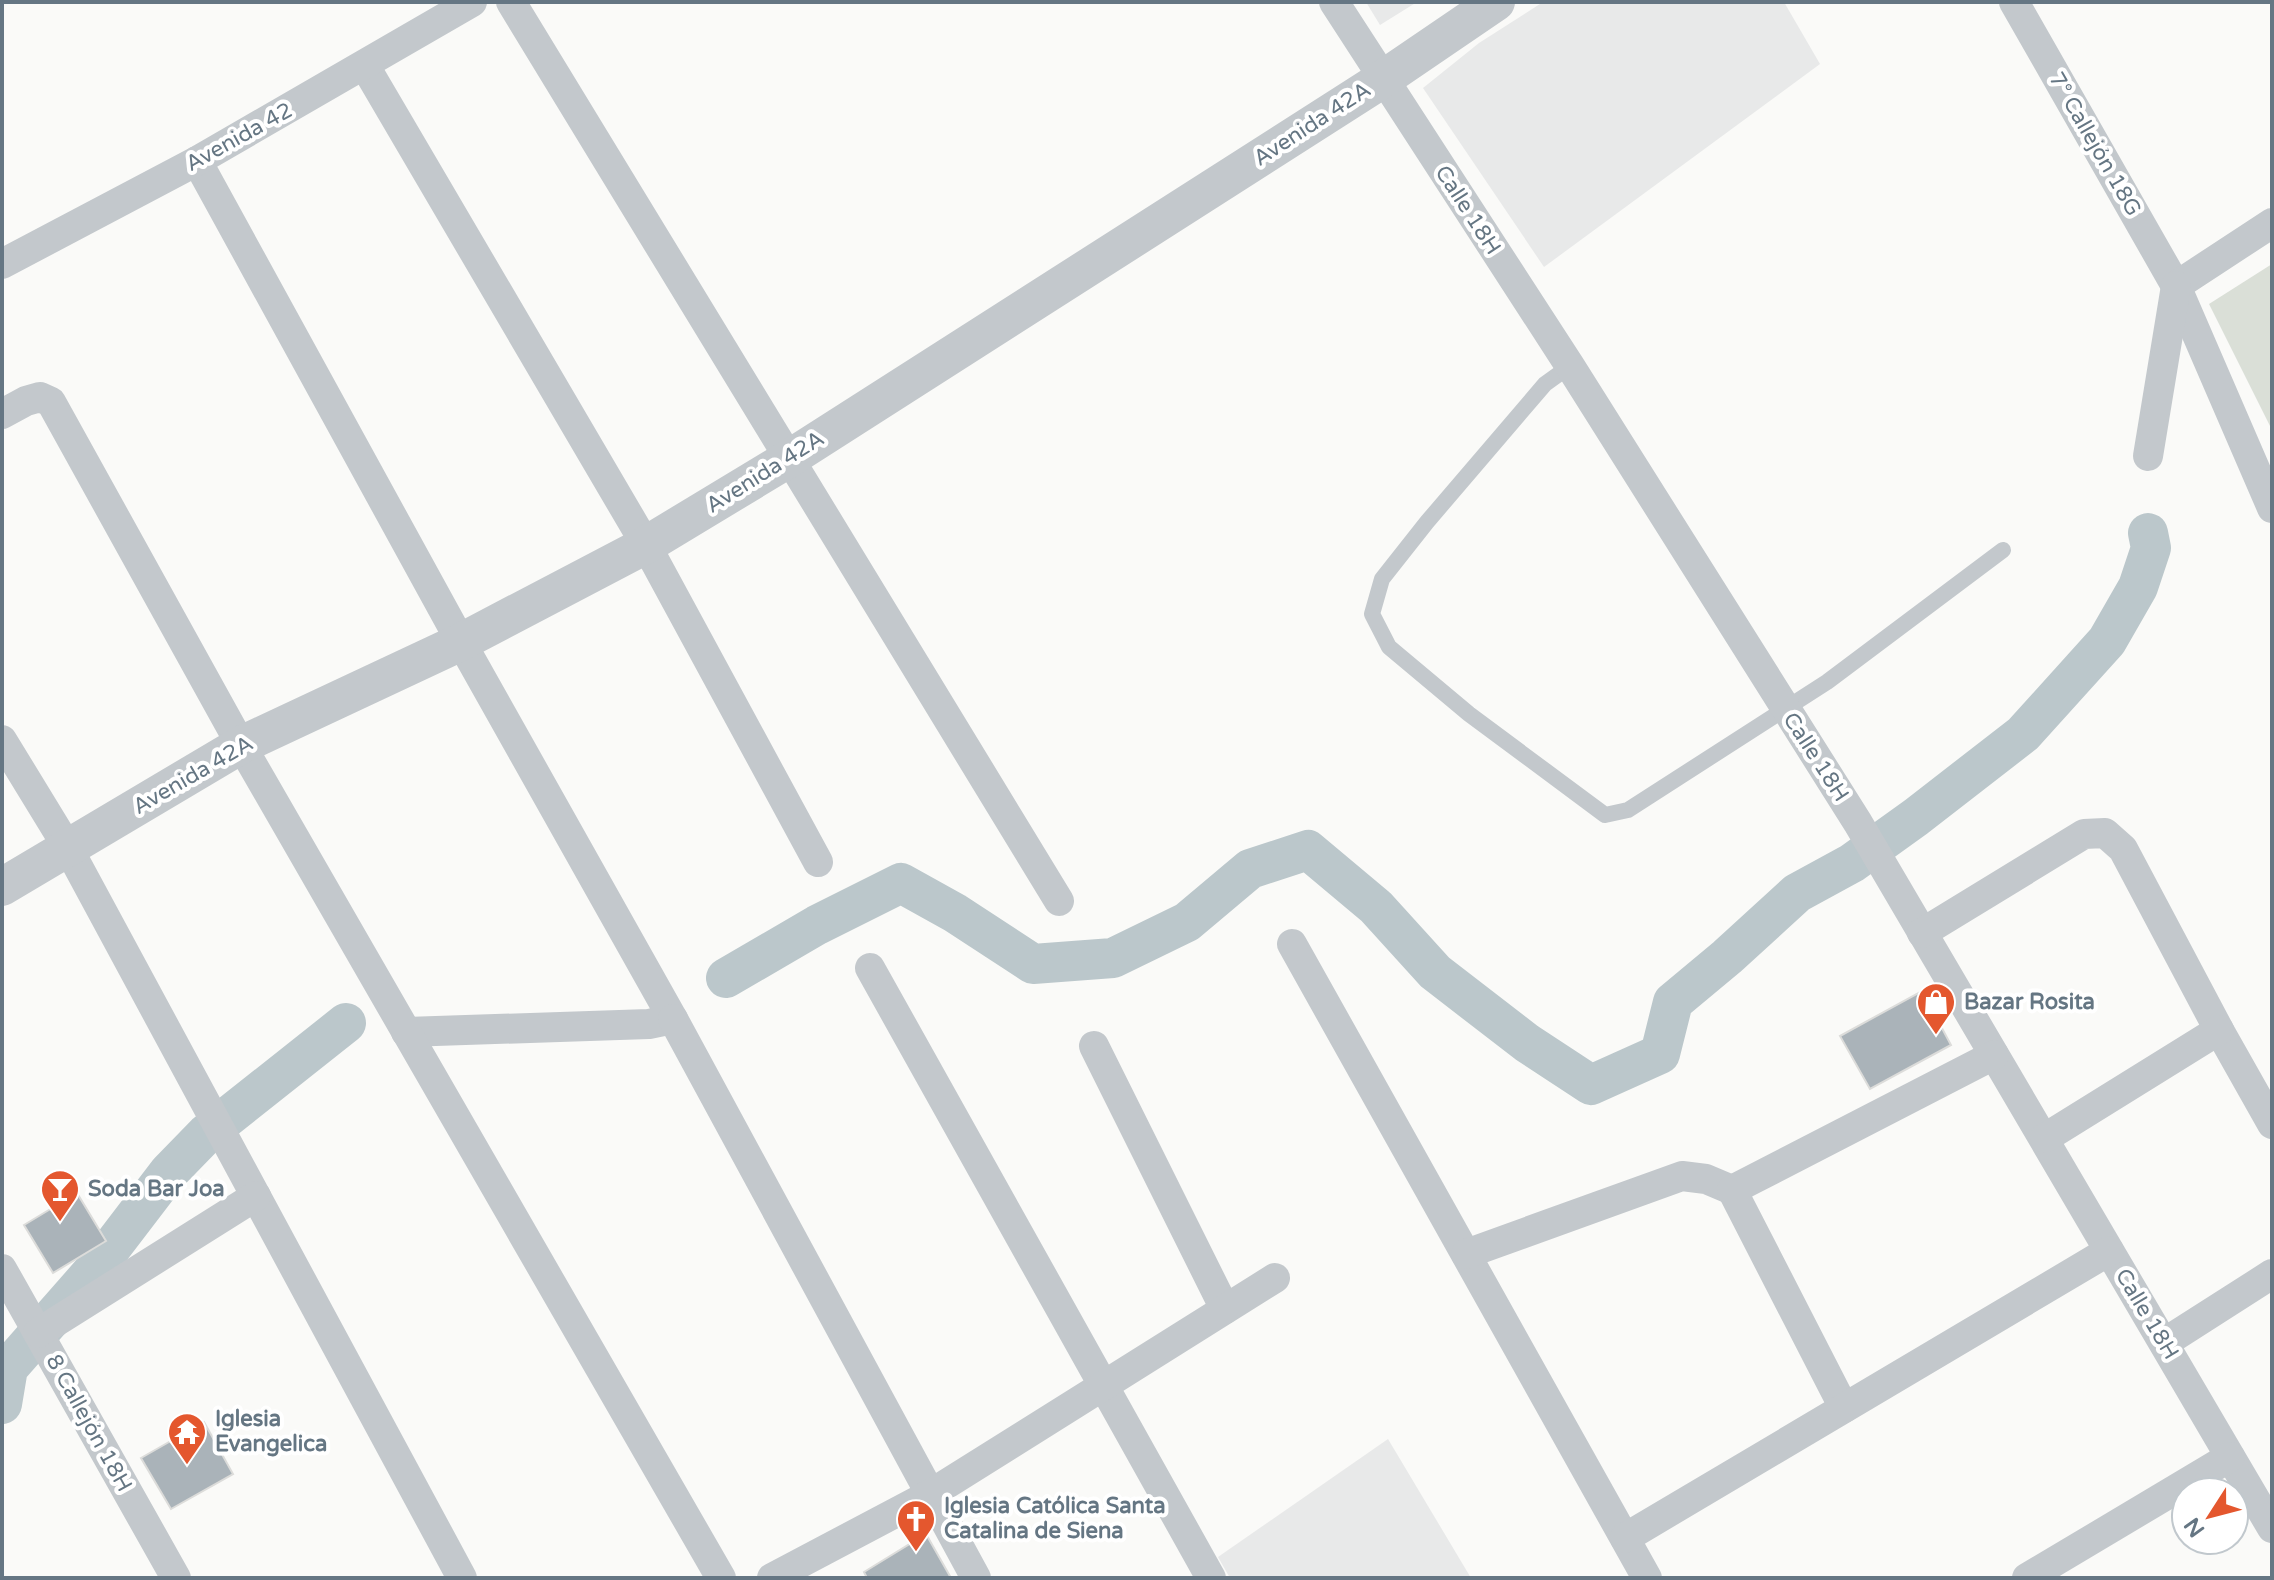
<svg xmlns="http://www.w3.org/2000/svg" width="2274" height="1580" viewBox="0 0 2274 1580" font-family="'Varela Round',sans-serif">
  <rect width="100%" height="100%" fill="#fafaf8"/>
  <g fill="#e8e9e9">
    <path d="M1366,2H1417L1380,25Z"/>
    <path d="M1543,2H1784L1820,64L1544,267L1423,88L1479,43Z"/>
    <path d="M1388,1439L1471,1578H1230L1218,1557Z"/>
  </g>
  <path fill="#dadfd7" d="M2272,264V430L2209,304Z"/>
  <g fill="none" stroke-linecap="round" stroke-linejoin="round">
    <g stroke="#bbc7cb" stroke-width="40">
      <path d="M726,978L817,925L901,883L955,913L1033,964L1113,958L1187,922L1250,869L1308,850L1376,907L1435,972L1527,1043L1591,1085L1660,1054L1673,1002L1727,957L1797,893L1852,863L1916,817L2023,734L2107,641L2138,587L2151,548L2148,533"/>
      <path d="M2,1404L8,1368L95,1269L169,1172L206,1134L346,1023"/>
    </g>
  </g>
  <g fill="#aab3b9" stroke="#dcdcda" stroke-width="2">
    <path d="M1922,991L1951,1045L1870,1089L1840,1036Z"/>
    <path d="M77,1193L106,1241L53,1273L24,1225Z"/>
    <path d="M204,1422L233,1474L171,1509L141,1458Z"/>
    <path d="M926,1534L951,1578H867L864,1572Z"/>
  </g>
  <g fill="none" stroke-linecap="round" stroke-linejoin="round">
    <path stroke="#c3c8cc" stroke-width="16" d="M1570,366L1545,384L1427,522L1382,579L1372,614L1389,647L1469,714L1605,815L1628,810L1827,682L2003,550"/>
    <g stroke="#c3c8cc" stroke-width="30">
      <path d="M511,2L1059,901"/>
      <path d="M1334,2L1570,366L1858,823L2272,1528"/>
      <path d="M2014,2L2176,286L2272,508"/>
      <path d="M365,66L646,545L818,862"/>
      <path d="M197,161L461,642L673,1019L649,1024L406,1032"/>
      <path d="M2,264L197,161L472,2"/>
      <path d="M2176,286L2272,223"/>
      <path d="M2,414L26,401L40,397L51,402L241,745L721,1578"/>
      <path d="M2148,456L2176,286"/>
      <path d="M2,740L68,848L462,1578"/>
      <path d="M1922,933L2084,834L2105,833L2123,849L2219,1030L2272,1124"/>
      <path d="M1292,944L1647,1578"/>
      <path d="M870,968L1211,1578"/>
      <path d="M673,1019L976,1578"/>
      <path d="M1094,1046L1225,1309"/>
      <path d="M2045,1138L2219,1030"/>
      <path d="M1466,1254L1682,1176L1706,1179L1732,1190"/>
      <path d="M2,1269L176,1578"/>
      <path d="M38,1333L256,1196"/>
      <path d="M2164,1343L2272,1274"/>
      <path d="M1844,1408L1732,1190L1994,1055"/>
      <path d="M1625,1538L2109,1251"/>
      <path d="M772,1578L929,1495L1275,1278"/>
      <path d="M2027,1578L2230,1457"/>
    </g>
    <path stroke="#c3c8cc" stroke-width="38" d="M2,887L241,745L461,642L646,545L790,458L1383,79L1496,2"/>
  </g>
  <defs>
    <g id="shop-pin" transform="scale(2)"><path d="M0 17L-7.5 6A9.5 9.5 0 1 1 7.5 6Z" fill="#e4572e" stroke="#fff"/><path d="M-5-2.5h2.3a2.7 3.5 0 0 1 5.4 0H5L5.5 6h-11ZM-1.5-2.5h3a1.5 2.3 0 0 0-3 0Z" fill="#fff"/></g>
    <g id="bar-pin" transform="scale(2)"><path d="M0 17L-7.5 6A9.5 9.5 0 1 1 7.5 6Z" fill="#e4572e" stroke="#fff"/><path d="M-6-5H6L.8 .8V4.5H3.5V6h-7V4.5H-.8V.8Z" fill="#fff"/></g>
    <g id="temple-pin" transform="scale(2)"><path d="M0 17L-7.5 6A9.5 9.5 0 1 1 7.5 6Z" fill="#e4572e" stroke="#fff"/><path d="M0-6L5-2H3V0L6.5 2.5H4V6H1.5V3h-3V6H-4V2.5H-6.5L-3 0V-2H-5Z" fill="#fff"/></g>
    <g id="church-pin" transform="scale(2)"><path d="M0 17L-7.5 6A9.5 9.5 0 1 1 7.5 6Z" fill="#e4572e" stroke="#fff"/><path d="M-1.2-6h2.4v3.5h3.3v2.4h-3.3V6h-2.4V-.1h-3.3v-2.4h3.3Z" fill="#fff"/></g>
  </defs>
  <g fill-rule="evenodd">
    <use href="#shop-pin" x="1936" y="1002"/>
    <use href="#bar-pin" x="60" y="1189"/>
    <use href="#temple-pin" x="187" y="1432"/>
    <use href="#church-pin" x="916" y="1519"/>
  </g>
  <g text-anchor="middle" dominant-baseline="central" stroke-width="8" stroke-linejoin="round" paint-order="stroke">
    <g font-size="22" fill="#657683" stroke="#fff">
      <text transform="translate(1312 124) rotate(-33)">Avenida 42A</text>
      <text transform="translate(239 137) rotate(-29)">Avenida 42</text>
      <text transform="translate(2095 144) rotate(60)">7° Callejón 18G</text>
      <text transform="translate(1468 210) rotate(57)">Calle 18H</text>
      <text transform="translate(765 472) rotate(-32)">Avenida 42A</text>
      <text transform="translate(1816 757) rotate(57)">Calle 18H</text>
      <text transform="translate(193 775) rotate(-30)">Avenida 42A</text>
      <text transform="translate(2147 1314) rotate(59)">Calle 18H</text>
      <text transform="translate(89 1423) rotate(61)">8 Callejón 18H</text>
    </g>
    <g font-size="22" font-weight="bold" fill="#657683" stroke="#fff" text-anchor="start">
      <text x="1964" y="1002">Bazar Rosita</text>
      <text x="88" y="1189">Soda Bar Joa</text>
      <text x="215" y="1419">Iglesia<tspan x="215" dy="25">Evangelica</tspan></text>
      <text x="944" y="1506">Iglesia Católica Santa<tspan x="944" dy="25">Catalina de Siena</tspan></text>
    </g>
  </g>
  <rect width="2274" height="1580" fill="none" stroke="#657683" stroke-width="8"/>
  <g transform="translate(2210 1516) rotate(234)"><circle r="38" fill="#ffffff" stroke="#c1c8cd" stroke-width="2"/>
  <path d="M0-6L14 30L0 20L-14 30Z" fill="#e4572e"/>
  <text y="-12" font-size="22" font-weight="bold" text-anchor="middle" fill="#657683">N</text>
  </g>
</svg>
